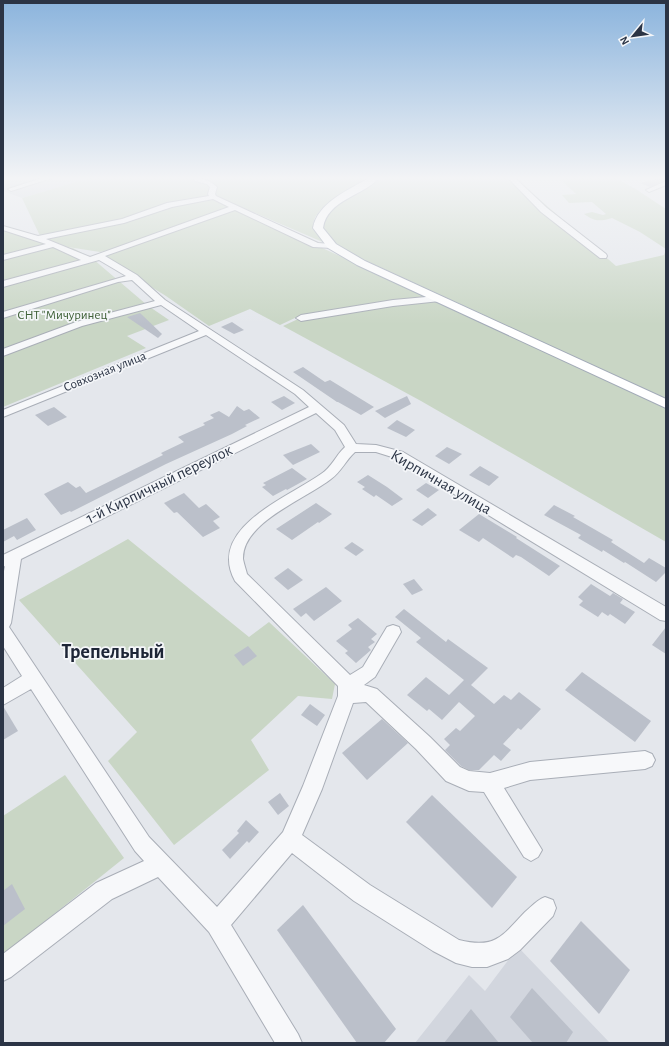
<svg xmlns="http://www.w3.org/2000/svg" width="669" height="1046" viewBox="0 0 669 1046" font-family="'Alegreya Sans',sans-serif">
  <rect width="100%" height="100%" fill="#e4e7ec"/>
  <g fill="#d2d6de">
    <path d="M3,178H89L22,198L3,191Z"/>
    <path d="M518,947L610,1043H415L469,975L485,991Z"/>
  </g>
  <g fill="#c9d6c5">
    <path d="M89,178H194L195,180L209,184L211,187L208,194L232,207L124,246L100,252L55,245L41,238L22,198Z"/>
    <path d="M200,178H371C358,187 303,209 315,231C317,235 322,240 325,243L218,197L214,195L217,188L210,181Z"/>
    <path d="M390,178H515L616,266L664,255L666,249L640,232L612,218C599,222 594,221 584,214L592,212L603,215L606,214L592,202L569,203L562,195L576,194L559,178H615L634,188L666,209V399L358,257C348,251 326,240 324,228C320,211 362,188 375,182C379,180 385,179 390,178Z"/>
    <path d="M235,208L427,296L321,315L297,317L280,325L250,309L209,326L166,296L111,262L104,255Z"/>
    <path d="M3,228L52,245L73,248L93,259L147,305L169,320L127,336L146,348L3,407Z"/>
    <path d="M430,299L666,408V542L421,401L283,326L296,320L323,317Z"/>
    <path d="M128,539L249,637L269,622L335,684L332,699L298,696L251,740L269,770L174,845L108,761L137,732L19,600Z"/>
    <path d="M65,775L124,858L3,955V816Z"/>
  </g>
  <g fill="#bbc0ca">
    <path d="M660,178H666V180L650,187L640,183Z"/>
    <path d="M140,313L162,334L158,338L127,317Z"/>
    <path d="M232,322L244,330L234,334L221,327Z"/>
    <path d="M303,367L325,382L330,380L374,407L361,415L338,402H337L293,372Z"/>
    <path d="M284,396L295,403L282,410L271,402Z"/>
    <path d="M407,396L411,404L385,418L375,411Z"/>
    <path d="M237,406L244,411L249,409L260,418L245,425L247,426L232,434L166,464L71,512L70,511L61,515L44,494L68,482L76,488L80,486L86,493L163,455L161,453L184,442L178,437L205,425L203,423L214,418L210,415L219,411L229,417Z"/>
    <path d="M54,407L67,417L48,426L35,415Z"/>
    <path d="M397,420L415,430L406,437L387,428Z"/>
    <path d="M311,444L320,452L293,465L283,455Z"/>
    <path d="M447,447L462,454L449,464L435,456Z"/>
    <path d="M480,466L499,477L489,486L469,475Z"/>
    <path d="M292,468L307,479L287,490L286,489L273,496L262,487L266,485L263,483Z"/>
    <path d="M368,475L387,487L403,499L392,506L376,495L374,497L362,489L365,487L357,482Z"/>
    <path d="M426,483L439,490L428,498L416,490Z"/>
    <path d="M184,493L199,508L206,504L220,517L213,521L220,528L203,537L177,512L174,513L164,503Z"/>
    <path d="M316,503L332,514L319,523L318,522L292,540L276,529Z"/>
    <path d="M554,505L575,516L573,517L613,540L611,542L644,563L649,558L666,568V572L656,582L625,562L624,563L603,550L602,552L578,538L581,535L544,515Z"/>
    <path d="M428,508L437,515L422,526L412,520Z"/>
    <path d="M479,514L517,537L516,538L560,566L549,576L521,557L516,555L513,558L483,538L479,542L459,530Z"/>
    <path d="M27,518L36,530L17,540L14,536L3,542V530Z"/>
    <path d="M352,542L364,550L356,556L344,548Z"/>
    <path d="M288,568L303,580L288,590L274,578Z"/>
    <path d="M414,579L423,590L412,595L403,584Z"/>
    <path d="M591,584L610,596L613,593L623,599L620,603L635,612L625,624L610,614L608,616L602,612L598,617L579,605L583,601L578,597Z"/>
    <path d="M326,587L342,601L314,621L306,613L301,617L293,609Z"/>
    <path d="M404,609L446,642L448,639L488,668L471,685L494,704L504,695L511,700L519,692L541,709L521,730L518,728L503,744L511,750L501,761L494,755L479,770H469L461,766L445,750L450,745L444,739L456,728L460,731L475,716L459,702L442,720L429,709L427,711L407,695L426,677L449,695L464,680L416,642L421,638L395,617Z"/>
    <path d="M358,618L377,634L371,639L375,642L368,647L371,650L356,663L345,653L348,651L336,641L352,629L348,625Z"/>
    <path d="M666,627V654L652,645Z"/>
    <path d="M248,646L257,656L243,666L234,655Z"/>
    <path d="M582,672L651,721L635,742L565,690Z"/>
    <path d="M310,704L325,715L317,726L301,715Z"/>
    <path d="M3,706L18,731L3,740Z"/>
    <path d="M382,719L408,743L367,780L342,753Z"/>
    <path d="M280,793L289,806L278,815L268,802Z"/>
    <path d="M432,795L517,877L492,908L406,822Z"/>
    <path d="M246,820L259,832L249,843L247,841L230,859L222,850L239,833L237,831Z"/>
    <path d="M12,884L25,909L3,926V891Z"/>
    <path d="M303,905L396,1029L384,1043H357L277,930Z"/>
    <path d="M581,921L630,970L599,1014L550,961Z"/>
    <path d="M532,988L573,1032L566,1043H533L510,1017Z"/>
    <path d="M471,1009L499,1043H444Z"/>
  </g>
  <g fill="none" stroke-linecap="round" stroke-linejoin="round">
    <g stroke="#a9aeb7" stroke-width="2">
      <g id="minor">
        <path d="M42,178H52L11,191L8,189Z"/>
        <path d="M194,178C202,178 211,181 217,187L215,194L216,196L318,243L332,244L336,246L332,248L313,247L235,210L105,256L137,275L165,300L303,390L344,425L356,444L376,445L403,452L666,607V621L660,620L395,458L376,452H355C346,460 341,472 331,479C306,499 242,522 243,559C244,564 246,570 247,574L350,675L363,667L387,627L393,625L399,627L401,632L375,677L364,685L377,689L430,737L460,767L469,771L490,773L530,762L645,751L652,754L655,760L652,766L645,769L530,780L504,788L542,850L538,857L531,861L524,857L484,792L469,791L446,781L416,749L366,702L353,703L322,789L302,835L370,885L459,940C496,949 502,936 525,912C532,906 537,900 545,897L553,900L556,908L553,916L520,950L508,959L487,967H472L456,963L433,951L354,901L292,853L231,925L298,1034L302,1043H275L209,932L158,877L112,899L11,977L3,981V954L96,883L144,861L135,851L31,689L3,705V688L22,676L3,646V576L5,566L3,567V555L309,407L295,394L206,335L3,417V410L199,331L161,305L82,326L3,356V349L76,322L155,301L132,280L118,282L3,318V312L126,276L99,260L3,287V281L81,260L53,247L3,260V255L46,244L3,230V226L38,236L122,219L167,203L209,196L208,194L210,187L207,184L195,181ZM213,199L229,207L90,257L46,239L124,223L172,207ZM316,413L335,430L345,447C336,455 332,467 321,474C289,497 206,528 235,581L338,686V696L303,786L283,832L217,907L149,837L9,627L11,623L21,559Z"/>
        <path d="M508,178H515L547,208L606,254L607,256L606,258H600L541,212Z"/>
        <path d="M666,181V185L649,192L646,190Z"/>
        <path d="M437,296L442,299L440,301L393,306L301,321L296,318L301,315L393,300Z"/>
      </g>
    </g>
    <g stroke="#a3abb8" stroke-width="2">
      <path id="major" d="M369,178H379C363,196 327,200 323,228L336,244L365,261L666,399V408L357,265L328,248L313,228C317,203 350,189 369,178Z"/>
    </g>
    <use href="#minor" fill="#f7f8fa" fill-rule="evenodd"/>
    <use href="#major" fill="#fff" fill-rule="evenodd"/>
  </g>
  <linearGradient id="sky" x2="0" y2="1"><stop stop-color="#8bb4dd"/><stop offset="0.55" stop-color="#f3f4f6"/><stop offset="1" stop-color="#f3f4f6" stop-opacity="0"/></linearGradient>
  <rect width="669" height="324" fill="url(#sky)"/>
  <g text-anchor="middle" dominant-baseline="central" stroke-width="3.5" stroke-linejoin="round" paint-order="stroke">
    <g font-size="13" fill="#3f6138" stroke="#f4f6f9">
      <text x="64" y="315">СНТ "Мичуринец"</text>
    </g>
    <g font-size="13" fill="#2b3445" stroke="#f4f6f9">
      <text transform="translate(105 372) rotate(-22)">Совхозная улица</text>
    </g>
    <g font-size="16" fill="#2b3445" stroke="#f4f6f9">
      <text transform="translate(441 482) rotate(30)">Кирпичная улица</text>
      <text transform="translate(159 484) rotate(-26)">1-й Кирпичный переулок</text>
    </g>
    <g font-size="20" font-weight="bold" fill="#1d2536" stroke="#f4f6f9">
      <text x="113" y="652">Трепельный</text>
    </g>
  </g>
  <rect width="669" height="1046" fill="none" stroke="#2b3445" stroke-width="8"/>
  <g transform="translate(633 36) rotate(241)" stroke="#f4f6f9" stroke-width="3" paint-order="stroke">
  <path d="M0-3L7 15L0 10L-7 15Z" fill="#2b3445"/>
  <text y="-6" font-size="11" font-weight="bold" text-anchor="middle" fill="#2b3445">N</text>
  </g>
</svg>
